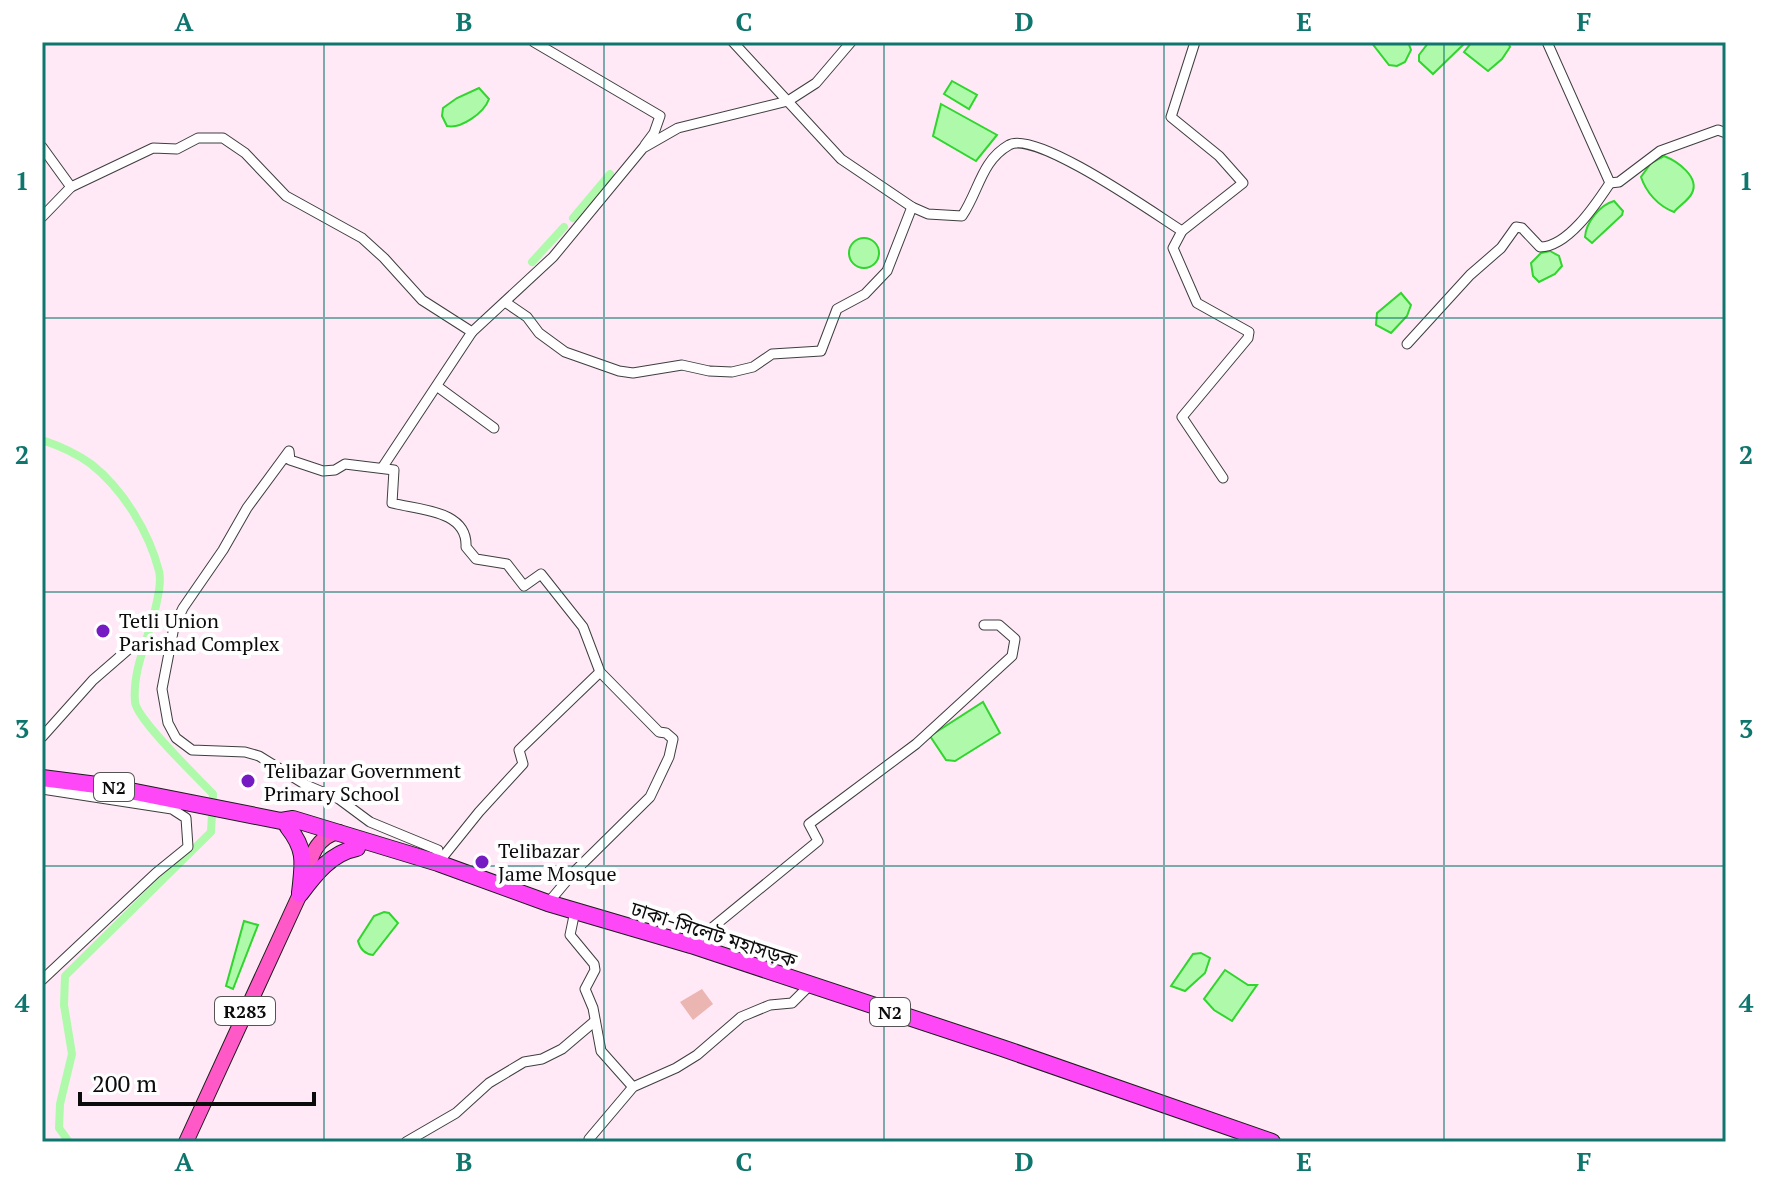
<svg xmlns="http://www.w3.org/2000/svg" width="1768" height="1184" viewBox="0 0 1768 1184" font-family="'PT Serif','Noto Sans Bengali',serif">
  <rect width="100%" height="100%" fill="#ffe9f7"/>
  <path fill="#ebb5b1" d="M702,989L713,1004L693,1020L680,1002Z"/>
  <g fill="#aefaaa" stroke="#30d52d" stroke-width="2">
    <path d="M1371,42H1408L1411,50L1405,62L1397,66L1389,65Z"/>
    <path d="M1429,42H1466L1433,74L1419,61V55Z"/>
    <path d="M1472,42H1508L1510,47L1502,59L1488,71L1464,52Z"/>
    <path d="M952,81L977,95L969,109L944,94Z"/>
    <path d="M479,88L489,99C484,113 461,129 447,126L442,116L443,108L457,98Z"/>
    <path d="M941,104L997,135L976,161L933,136Z"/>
    <path d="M1664,156C1677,161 1700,177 1692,193C1689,200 1679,206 1674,212C1658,206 1646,192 1641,177L1651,163Z"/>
    <path d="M1614,201L1623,211L1622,215L1592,243L1585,237C1586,222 1600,205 1614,201Z"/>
    <circle cx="864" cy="253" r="15"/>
    <path d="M1550,251L1559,256L1562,266L1555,274L1539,282L1533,276L1531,263L1541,253Z"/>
    <path d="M1401,293L1411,305L1407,316L1391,333L1376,325L1377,313Z"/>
    <path d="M983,702L1000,733L955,761L946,760L930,736Z"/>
    <path d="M384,912L389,913L398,923L373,955C365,954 360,949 358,941L374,916Z"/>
    <path d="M244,921L258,925L233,989L226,986Z"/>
    <path d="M1201,953L1210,958L1205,973L1185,991L1171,986L1193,954Z"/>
    <path d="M1225,970L1248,985H1257L1232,1021L1214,1010L1204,999Z"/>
  </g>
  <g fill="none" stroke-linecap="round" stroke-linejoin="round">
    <g stroke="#aefaaa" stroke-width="8">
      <path d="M573,218L610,174"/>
      <path d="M532,262L564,227"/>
      <path d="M42,440C60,446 76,453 91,464C123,489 149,532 159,571C161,579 159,592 157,601C151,634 132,667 135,702C137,720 198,778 213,794L211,832L65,976L64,1005L72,1054L60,1104L59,1128L69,1142"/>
    </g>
    <g stroke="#3e3e3e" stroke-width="11">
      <g id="street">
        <path d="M534,42L660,116L654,133L645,145"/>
        <path d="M733,42L841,159L912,207L928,214L962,216C979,191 981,161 1009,145C1035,129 1155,214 1182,231"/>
        <path d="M1195,42L1171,117L1219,156L1243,183L1182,231L1173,248L1197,303L1249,332L1248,338L1182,417L1223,478"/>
        <path d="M1547,42L1610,183L1619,182L1660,151L1718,130L1726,133"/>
        <path d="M42,147L71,187"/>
        <path d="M42,217L71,187L153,148L177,149L198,138H223L245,153L286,196L362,238L384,258L422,300L472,332L553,257L643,148L678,128L788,101L816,83L851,42"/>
        <path d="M505,302L527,317L539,333L565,352L619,371L633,373L682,365L709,371L732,372L753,367L772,354L821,351L837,309L865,294L887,271L912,207"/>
        <path d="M1407,344L1470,275L1501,248L1516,227L1522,228L1540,247C1568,247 1596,204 1610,183"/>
        <path d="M438,387L494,428"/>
        <path d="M382,468L472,332"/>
        <path d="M42,737L93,680L131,647"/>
        <path d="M42,789L172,809L186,818L188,847L156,873L42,980"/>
        <path d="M438,863V850L370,822L339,799L306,785L259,756L245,752L192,750L176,738L168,723L162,689L174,627L183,608L223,550L247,508L289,451L290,460L323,471L335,470L345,464L394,470L392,503C419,510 468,510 466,547L476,559L507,564L524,586L541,574L583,627L600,672L659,732L666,733L673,739L669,757L650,797L574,872L548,903"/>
        <path d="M438,863L479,812L523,764L519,750L600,672"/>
        <path d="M575,911L570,935L594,964L595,970L585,989L593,1008L601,1051L633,1087"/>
        <path d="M691,945L818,841L809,824L916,744L1012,656L1015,639L999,625H984"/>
        <path d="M406,1142L456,1113L489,1083L524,1062L542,1059L562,1049L595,1021"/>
        <path d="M590,1142L589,1139L633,1087L676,1068L697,1055L741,1017L770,1005L792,1003L809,986"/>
      </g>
    </g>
    <g stroke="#1c1c1c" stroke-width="16">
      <path id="primary" d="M186,1142L300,894C309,871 309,838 339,832"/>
    </g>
    <g stroke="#1c1c1c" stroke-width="18">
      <g id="highway">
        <path d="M42,778L105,786L281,821L293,819L438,863L548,903L691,945L1002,1048L1272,1142"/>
        <path d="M288,827C307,851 303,864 300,893"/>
        <path d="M300,894C315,874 331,853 357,848"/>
      </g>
    </g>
    <use href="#street" stroke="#fff" stroke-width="9"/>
    <use href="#primary" stroke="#ff59c7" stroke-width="14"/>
    <use href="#highway" stroke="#fe48f7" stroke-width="16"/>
  </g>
  <path fill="none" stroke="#0f766e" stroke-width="2" stroke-opacity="0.55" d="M324,42V1142M604,42V1142M884,42V1142M1164,42V1142M1444,42V1142M42,318H1726M42,592H1726M42,866H1726"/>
  <g fill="#751bc3" stroke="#fff" stroke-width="3">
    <circle cx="103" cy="631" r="8"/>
    <circle cx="248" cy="781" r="8"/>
    <circle cx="482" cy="862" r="8"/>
  </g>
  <g text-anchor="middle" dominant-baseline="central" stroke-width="8" stroke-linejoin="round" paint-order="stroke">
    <g fill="#fff" stroke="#545454" stroke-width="2">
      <rect x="94" y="773" width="40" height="28" rx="6"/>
      <rect x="215" y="997" width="60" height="28" rx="6"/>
      <rect x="870" y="998" width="40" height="28" rx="6"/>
    </g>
    <g font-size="18" font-weight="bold" fill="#0b0b0b">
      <text x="114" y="787">N2</text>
      <text x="245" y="1011">R283</text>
      <text x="890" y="1012">N2</text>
    </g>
    <g font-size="20" fill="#0b0b0b" stroke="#fff" text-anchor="start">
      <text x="119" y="620">Tetli Union<tspan x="119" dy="23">Parishad Complex</tspan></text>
      <text x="264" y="770">Telibazar Government<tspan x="264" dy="23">Primary School</tspan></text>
      <text x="498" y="850">Telibazar<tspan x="498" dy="23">Jame Mosque</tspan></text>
    </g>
    <g font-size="20" fill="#0b0b0b" stroke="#fff">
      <text transform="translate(714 934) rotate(18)">ঢাকা-সিলেট মহাসড়ক</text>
    </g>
  </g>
  <rect width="1768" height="1184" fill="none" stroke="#ffffff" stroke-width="88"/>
  <path d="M80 1092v12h234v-12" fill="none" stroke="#0b0b0b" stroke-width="4"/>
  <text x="92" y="1092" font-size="24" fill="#0b0b0b" stroke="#ffffff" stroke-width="6" paint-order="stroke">200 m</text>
  <rect x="44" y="44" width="1680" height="1096" fill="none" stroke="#0f766e" stroke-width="3"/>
  <g font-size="26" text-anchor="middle" font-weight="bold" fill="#0f766e">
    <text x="184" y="31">A</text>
    <text x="464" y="31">B</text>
    <text x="744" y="31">C</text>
    <text x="1024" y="31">D</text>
    <text x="1304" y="31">E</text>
    <text x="1584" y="31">F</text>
    <text x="22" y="190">1</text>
    <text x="1746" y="190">1</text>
    <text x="22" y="464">2</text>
    <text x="1746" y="464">2</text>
    <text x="22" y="738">3</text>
    <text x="1746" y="738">3</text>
    <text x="22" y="1012">4</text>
    <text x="1746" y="1012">4</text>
    <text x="184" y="1171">A</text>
    <text x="464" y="1171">B</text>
    <text x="744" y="1171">C</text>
    <text x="1024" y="1171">D</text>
    <text x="1304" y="1171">E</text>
    <text x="1584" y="1171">F</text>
  </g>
</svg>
